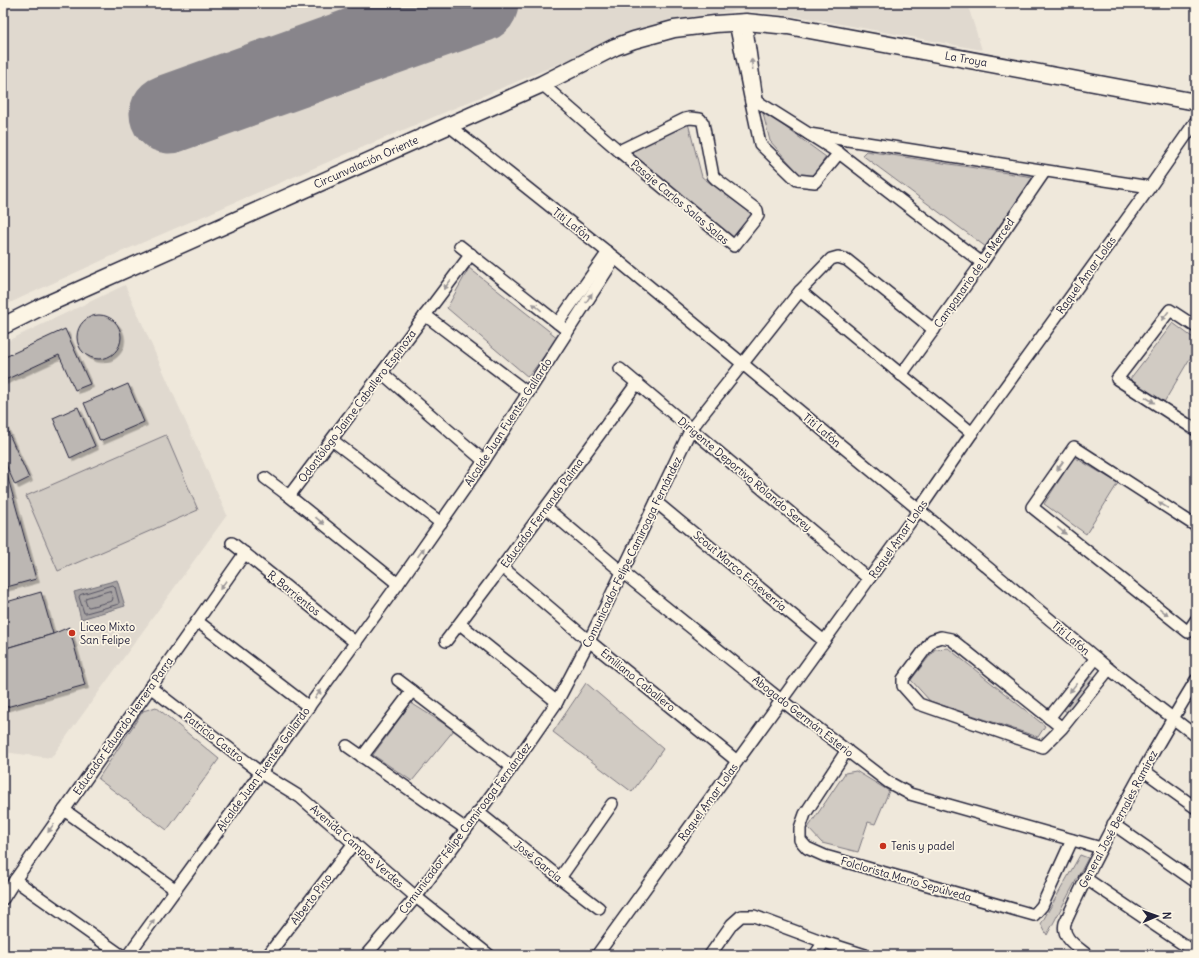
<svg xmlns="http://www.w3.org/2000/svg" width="1199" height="958" viewBox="0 0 1199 958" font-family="Delius,sans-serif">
  <defs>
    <filter id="shadow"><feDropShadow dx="3.5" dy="3.5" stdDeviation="0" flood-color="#0004"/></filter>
  </defs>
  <rect width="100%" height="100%" fill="#efe8db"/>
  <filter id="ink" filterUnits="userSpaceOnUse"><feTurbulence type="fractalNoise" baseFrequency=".025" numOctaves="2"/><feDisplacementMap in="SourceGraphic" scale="8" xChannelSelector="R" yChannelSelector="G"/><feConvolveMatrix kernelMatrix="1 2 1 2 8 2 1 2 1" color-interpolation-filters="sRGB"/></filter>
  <g filter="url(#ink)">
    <g fill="#e0d9cf">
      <path d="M3,3H967L982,50L808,18L741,10L676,19L605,44L321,165L114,255L3,306Z"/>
      <path d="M125,285L227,515L51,758L3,752V343Z"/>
    </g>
    <g fill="#d1cbc3" stroke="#7a767f">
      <path d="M762,110L826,157L812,177L803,178L770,141Z"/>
      <path d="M688,123L702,177L754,216L733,240L626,154Z"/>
      <path d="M866,151L1033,177L986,247L862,155Z"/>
      <path d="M469,268L558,338L528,377L447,308Z"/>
      <path d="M1173,323L1196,340V348L1163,404L1130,379Z"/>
      <path d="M166,435L198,510L58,571L26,496Z"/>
      <path d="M1074,457L1118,483L1086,534L1044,504Z"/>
      <path d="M948,648L1045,726L1038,737L930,701L911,680L935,649Z"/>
      <path d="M1091,676L1095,679L1068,713L1064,710Z"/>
      <path d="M586,683L663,749L632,792L553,732Z"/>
      <path d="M411,703L454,730L412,781L373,755Z"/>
      <path d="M156,707L219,759L167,830L98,779L143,711Z"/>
      <path d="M856,771L889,791L875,824L868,822L858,852L822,843L808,828L845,773Z"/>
      <path d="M1080,855L1088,858L1047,935L1041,924Z"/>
    </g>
    <path fill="#a6a2a2" stroke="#716f79" d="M117,580L125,606L81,619L74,592Z"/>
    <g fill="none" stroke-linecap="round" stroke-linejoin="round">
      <g stroke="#575564" stroke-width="1">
        <path d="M113,585L115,587L119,602V604L86,613H84L79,597L80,595Z"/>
        <path d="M110,591L113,598L112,601L89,607L87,606L85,600L86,598Z"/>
      </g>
      <path stroke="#88858b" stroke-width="79" d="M169,114L479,3"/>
    </g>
    <g fill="#bcb7b3" stroke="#22223b" filter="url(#shadow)">
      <circle cx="99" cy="337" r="22"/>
      <path d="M65,329L90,384L75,390L59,355L3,381V358Z"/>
      <path d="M128,384L144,422L100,441L84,403Z"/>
      <path d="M78,407L95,446L70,458L53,418Z"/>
      <path d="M3,421L29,478L15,485L3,458Z"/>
      <path d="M6,471L36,579L3,588V472Z"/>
      <path d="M41,592L53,634L3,649V603Z"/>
      <path d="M69,627L85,685L3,708V649L53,634Z"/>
    </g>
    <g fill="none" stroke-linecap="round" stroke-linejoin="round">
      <g stroke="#22223b" stroke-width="14">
        <g id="street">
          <path d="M746,22L757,100"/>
          <path d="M735,23L751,102L760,144L797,180L815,182L839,153"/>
          <path d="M542,84L619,151L734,246L758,216L757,210L716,179L713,176L703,123L700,119L690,118L685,119L619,151"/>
          <path d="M751,102H758L839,153L982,263"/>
          <path d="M448,125L615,258L919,510L1109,669L1196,736"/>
          <path d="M809,134L1150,187"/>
          <path d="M460,246L568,331"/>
          <path d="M800,291L972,433"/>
          <path d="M425,315L528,393"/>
          <path d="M558,323L608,252"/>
          <path d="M1196,327L1170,310L1117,379L1196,430"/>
          <path d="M620,369L869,579"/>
          <path d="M382,373L484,461"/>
          <path d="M901,375L982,263L1045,171"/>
          <path d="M332,440L441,523"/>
          <path d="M265,478L289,496L398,584"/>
          <path d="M289,496L471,254"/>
          <path d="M656,502L824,641"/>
          <path d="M546,508L622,572L781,700L888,782L910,794L1101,848"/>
          <path d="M1196,526L1074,447L1032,507L1188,632L1196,620"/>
          <path d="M232,543L356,643"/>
          <path d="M502,567L589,641L737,761"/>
          <path d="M197,621L309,707"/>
          <path d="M460,624L557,702"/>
          <path d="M446,641L502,567L637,383"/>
          <path d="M398,680L512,767"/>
          <path d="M150,687L261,773L300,797L416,897L489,955"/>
          <path d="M1049,718L1096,658"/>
          <path d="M1062,728L951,639L941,637L932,640L903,679V686L919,704L1043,747L1062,728L1109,669"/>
          <path d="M347,746L466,829"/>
          <path d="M847,750L805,814L800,828V840L807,848L825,856L1034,915L1042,906L1072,840"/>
          <path d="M362,757L412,691"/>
          <path d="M1143,770L1196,808"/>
          <path d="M64,810L176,890"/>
          <path d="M478,812L560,878L599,908"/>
          <path d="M1113,824L1196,882"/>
          <path d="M560,878L612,804"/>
          <path d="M1085,878L1196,953"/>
          <path d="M15,880L121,955"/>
          <path d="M3,899L15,880L245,553"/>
          <path d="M128,955L398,584L484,461L615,258"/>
          <path d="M268,955L354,843"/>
          <path d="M366,955L416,897L512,767L557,702L589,641L691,429L800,291L831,259L838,257L847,260L934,330"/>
          <path d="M597,955L869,579L919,510L972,433L1150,187L1196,121"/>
          <path d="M710,955L732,924L741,916H754L824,942L865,955"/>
          <path d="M815,955L824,942"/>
          <path d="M1087,955C1078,947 1061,938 1065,923C1103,839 1148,759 1196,680"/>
        </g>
      </g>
      <g stroke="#22223b" stroke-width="19">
        <path id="secondary" d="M3,326L43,306L542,84L615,47L634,40L674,29L715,24L746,22L788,26L1196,102"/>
      </g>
      <use href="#street" stroke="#fcf5e5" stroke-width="11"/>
      <use href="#secondary" stroke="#fcf5e5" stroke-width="16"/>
    </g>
    <defs><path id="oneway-solid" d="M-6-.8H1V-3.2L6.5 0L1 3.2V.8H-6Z"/></defs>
    <g fill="#9a9698">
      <use href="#oneway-solid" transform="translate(752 64) rotate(-98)"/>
      <use href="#oneway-solid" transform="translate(447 285) rotate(127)"/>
      <use href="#oneway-solid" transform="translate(589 298) rotate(-57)"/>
      <use href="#oneway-solid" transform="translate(537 307) rotate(-141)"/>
      <use href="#oneway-solid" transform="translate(1165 316) rotate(128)"/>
      <use href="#oneway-solid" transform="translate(1150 400) rotate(33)"/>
      <use href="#oneway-solid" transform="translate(1060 466) rotate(125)"/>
      <use href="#oneway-solid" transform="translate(1163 505) rotate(-147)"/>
      <use href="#oneway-solid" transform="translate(320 521) rotate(39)"/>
      <use href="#oneway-solid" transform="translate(1062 531) rotate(39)"/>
      <use href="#oneway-solid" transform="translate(421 552) rotate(-55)"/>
      <use href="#oneway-solid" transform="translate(223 585) rotate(125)"/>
      <use href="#oneway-solid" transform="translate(1164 612) rotate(39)"/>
      <use href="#oneway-solid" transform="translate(1073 688) rotate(128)"/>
      <use href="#oneway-solid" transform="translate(318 694) rotate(-54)"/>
      <use href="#oneway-solid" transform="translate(51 828) rotate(125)"/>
      <use href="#oneway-solid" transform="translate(151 924) rotate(-54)"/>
    </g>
  </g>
  <g fill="#c8321e" stroke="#fcf5e5" stroke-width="1.5">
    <circle cx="72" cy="633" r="4"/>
    <circle cx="883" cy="846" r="4"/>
  </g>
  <g text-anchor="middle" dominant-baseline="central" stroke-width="3.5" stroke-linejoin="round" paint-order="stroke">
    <g font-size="11" fill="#22223b" stroke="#fcf5e5">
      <text transform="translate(966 59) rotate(10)">La Troya</text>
      <text transform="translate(366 162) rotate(-24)">Circunvalación Oriente</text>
      <text transform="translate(680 202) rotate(40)">Pasaje Carlos Salas Salas</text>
      <text transform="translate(572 224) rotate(38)">Titi Lafón</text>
      <text transform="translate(974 273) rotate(-55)">Campanario de La Merced</text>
      <text transform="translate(1086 275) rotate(-54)">Raquel Amar Lolas</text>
      <text transform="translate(357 406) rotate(-53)">Odontólogo Jaime Caballero Espinoza</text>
      <text transform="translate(508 422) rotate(-57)">Alcalde Juan Fuentes Gallardo</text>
      <text transform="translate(822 430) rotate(40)">Titi Lafón</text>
      <text transform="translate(745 474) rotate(40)">Dirigente Deportivo Rolando Serey</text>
      <text transform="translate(542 513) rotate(-54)">Educador Fernando Palma</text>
      <text transform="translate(898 539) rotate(-55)">Raquel Amar Lolas</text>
      <text transform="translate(632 552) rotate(-64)">Comunicador Felipe Camiroaga Fernández</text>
      <text transform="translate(740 571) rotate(40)">Scout Marco Echeverría</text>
      <text transform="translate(294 593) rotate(39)">R. Barrientos</text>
      <text transform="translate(1071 638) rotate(40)">Titi Lafón</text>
      <text transform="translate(638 680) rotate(39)">Emiliano Caballero</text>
      <text transform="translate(803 716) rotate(38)">Abogado Germán Esterio</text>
      <text transform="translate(123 726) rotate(-55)">Educador Eduardo Herrera Parra</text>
      <text transform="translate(214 737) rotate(38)">Patricio Castro</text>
      <text transform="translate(263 769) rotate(-54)">Alcalde Juan Fuentes Gallardo</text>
      <text transform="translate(708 802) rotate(-54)">Raquel Amar Lolas</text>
      <text transform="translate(1118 819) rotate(-62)">General José Bernales Ramírez</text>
      <text transform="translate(465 828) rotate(-53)">Comunicador Felipe Camiroaga Fernández</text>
      <text transform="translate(357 846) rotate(41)">Avenida Campos Verdes</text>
      <text transform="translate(538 861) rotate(39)">José García</text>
      <text transform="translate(906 879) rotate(16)">Folclorista Mario Sepúlveda</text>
      <text transform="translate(311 899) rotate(-53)">Alberto Pino</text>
    </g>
    <g font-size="11" fill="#22223b" stroke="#fcf5e5" text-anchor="start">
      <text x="80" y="627">Liceo Mixto<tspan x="80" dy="13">San Felipe</tspan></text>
      <text x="891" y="846">Tenis y padel</text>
    </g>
  </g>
  <rect width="1199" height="958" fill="none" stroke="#fcf5e5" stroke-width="16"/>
  <rect x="8" y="8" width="1183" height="942" fill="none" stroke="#22223b" stroke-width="1.5" filter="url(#ink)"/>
  <g transform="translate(1157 916) rotate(88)" stroke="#fcf5e5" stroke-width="3" paint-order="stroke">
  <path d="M0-3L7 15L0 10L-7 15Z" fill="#22223b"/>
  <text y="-6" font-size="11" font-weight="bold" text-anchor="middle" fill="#22223b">N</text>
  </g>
</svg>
